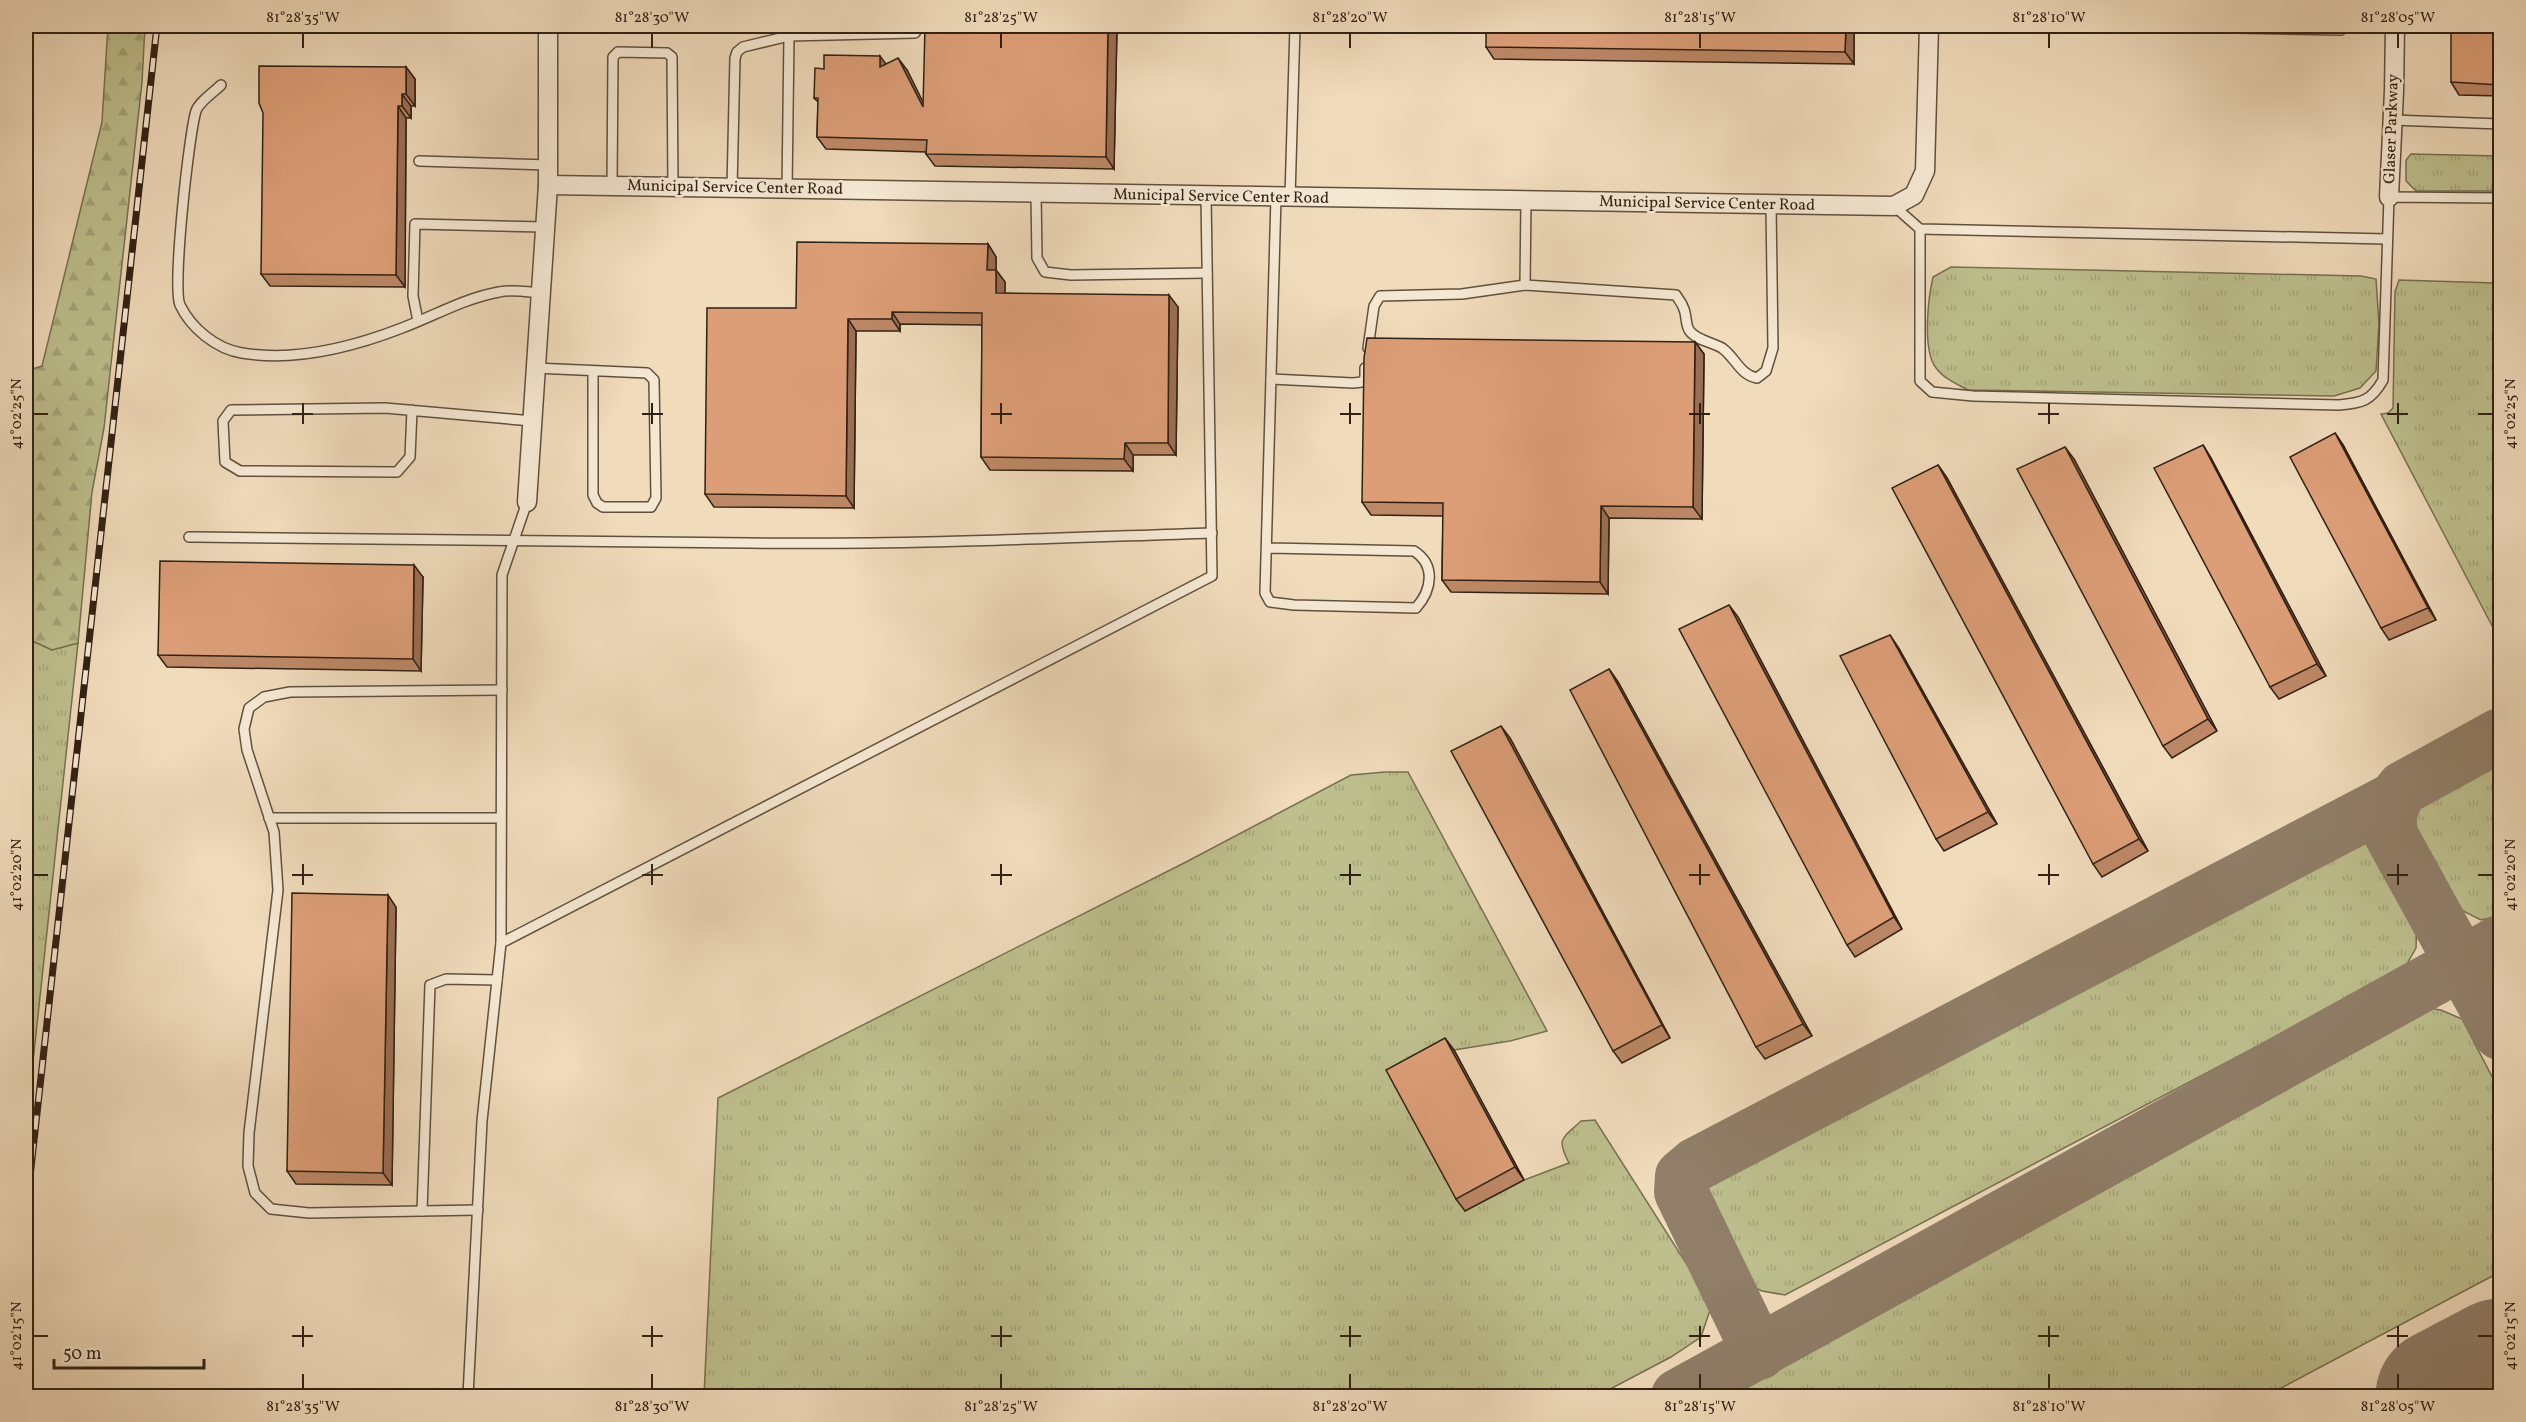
<svg xmlns="http://www.w3.org/2000/svg" width="2526" height="1422" viewBox="0 0 2526 1422" font-family="Vollkorn,serif">
  <defs>
    <pattern id="grass-tufts" width="24" height="20" patternUnits="userSpaceOnUse" patternTransform="scale(1.5)"><rect width="24" height="20" fill="#bdbf8d"/><path d="M3 7l-1-3M5 7V3M7 7l1-3M15 17l-1-3M17 17v-4M19 17l1-3" fill="none" stroke="#a3a479"/></pattern>
    <pattern id="forest-firs" width="22" height="20" patternUnits="userSpaceOnUse" patternTransform="scale(1.5)"><rect width="22" height="20" fill="#bdbf8d"/><path d="M5 1l3.5 6h-7zM16 11l3.5 6h-7z" fill="#a3a479"/></pattern>
  </defs>
  <rect width="100%" height="100%" fill="#f0dbbb"/>
  <filter id="stains"><feTurbulence type="fractalNoise" baseFrequency=".00333" numOctaves="4"/><feColorMatrix values="0 0 0 0 .2 0 0 0 0 .09 0 0 0 0 .02 0 0 0 .5 -.17"/></filter>
  <radialGradient id="worn" r=".72"><stop offset=".6" stop-color="#630" stop-opacity="0"/><stop offset="1" stop-color="#630" stop-opacity=".3"/></radialGradient>
  <g fill="url(#grass-tufts)" stroke="#777050" stroke-width="1.5">
    <path d="M2411,154L2500,156V191H2416L2406,181V160Z"/>
    <path d="M1951,267L2361,276L2376,279L2379,324L2376,371L2360,388L2334,396L1968,390C1955,383 1942,378 1934,365C1923,345 1928,299 1933,277Z"/>
    <path d="M2399,280L2495,283L2500,294V641L2381,414L2388,413L2393,408L2395,292Z"/>
    <path d="M26,638L52,650L78,643L26,1127Z"/>
    <path d="M2500,748V916L2481,920L2457,908L2421,851L2409,824L2406,806L2416,792Z"/>
    <path d="M1385,772H1408L1547,1031L1510,1041L1454,1050L1395,1082L1465,1211L1524,1180L1569,1163C1556,1138 1562,1139 1581,1121L1595,1120L1712,1304L1701,1337L1671,1357L1597,1396H704L718,1098L1186,862L1351,775Z"/>
    <path d="M2361,829L2372,836L2417,920L2416,948L2404,969L1785,1295L1762,1291L1739,1280L1698,1206L1704,1179L1728,1159L2345,833Z"/>
    <path d="M2428,1008L2441,1010L2462,1019L2500,1092V1272L2266,1396H1691L2403,1016Z"/>
  </g>
  <path fill="url(#forest-firs)" stroke="#777050" stroke-width="1.5" d="M108,26H145L142,82L104,428L92,492L78,643L52,650L26,638V371L42,366L102,122Z"/>
  <g fill="none" stroke-linecap="round" stroke-linejoin="round">
    <g stroke="#907e68" stroke-width="54">
      <path d="M2500,735L2403,788C2391,802 2388,817 2391,835L2500,1033"/>
      <path d="M1759,1353L1681,1192L1682,1176L1695,1165L2396,798"/>
      <path d="M1678,1396L2500,942"/>
    </g>
    <path stroke="#907e68" stroke-width="135" d="M2443,1396L2500,1366"/>
    <g stroke="#61503e" stroke-width="12">
      <g id="service">
        <path d="M2135,26L2341,30V26"/>
        <path d="M791,35L807,26"/>
        <path d="M221,85C214,92 199,102 196,111C189,133 172,288 180,305C191,328 216,349 242,353C295,362 353,347 402,328C434,316 465,298 499,292C512,289 527,292 540,293"/>
        <path d="M2393,120L2500,124"/>
        <path d="M419,161L548,165"/>
        <path d="M612,186L613,57L618,52L667,53L672,57L673,187"/>
        <path d="M732,188L735,58L737,52L743,47L789,36L915,33L919,26"/>
        <path d="M787,189L789,36"/>
        <path d="M1036,194L1037,258L1045,272L1071,275L1207,273"/>
        <path d="M1290,197L1295,26"/>
        <path d="M1894,206L1920,229L2387,239"/>
        <path d="M1920,229V381L1932,392L1973,396L2339,405C2362,403 2371,401 2383,380L2389,197L2500,198"/>
        <path d="M1525,285L1526,201"/>
        <path d="M418,321L413,296L415,224L545,227"/>
        <path d="M1368,348L1374,306L1380,296L1462,294L1525,285L1676,295C1678,299 1682,303 1683,307C1687,314 1685,323 1689,330C1695,340 1712,342 1722,348C1735,357 1740,375 1757,378L1766,371L1773,348L1771,205"/>
        <path d="M535,368L647,373L654,380L656,498L651,507H603L597,503L593,495V371"/>
        <path d="M1271,379L1353,383L1362,382L1365,378V368"/>
        <path d="M412,410L410,457L397,472L240,471L225,462L223,421L231,410L385,408L532,421"/>
        <path d="M189,537C376,538 563,541 749,543C904,545 1058,538 1212,533"/>
        <path d="M1267,548L1414,551C1436,565 1432,590 1416,608L1294,605L1270,602L1265,593L1276,197"/>
        <path d="M269,818H501"/>
        <path d="M501,943L502,575L527,502"/>
        <path d="M478,1210L309,1213L271,1209L255,1193L248,1166L249,1133L278,890L274,832L247,750L244,729L249,708L264,697L290,692L502,690"/>
        <path d="M422,1211L430,985L446,979L497,980"/>
        <path d="M468,1396L482,1121L501,943L1212,576L1206,197"/>
      </g>
    </g>
    <g stroke="#61503e" stroke-width="21">
      <g id="minor">
        <path d="M548,185L1894,206L1914,195L1925,171L1929,26"/>
        <path d="M2389,197L2394,91L2395,26"/>
        <path d="M527,502L548,185V26"/>
      </g>
    </g>
    <use href="#service" stroke="#f5e8d3" stroke-width="9"/>
    <use href="#minor" stroke="#f5e8d3" stroke-width="18"/>
    <g stroke="#312114" stroke-width="7">
      <path id="rail" d="M26,1213L157,26"/>
    </g>
    <use href="#rail" stroke="#f5e8d3" stroke-width="4.5" stroke-dasharray="14" stroke-linecap="butt"/>
  </g>
  <g fill="#bd8866" stroke="#312114" stroke-width="1.5">
    <path d="M1117,26L1114,169L935,166L926,154V152L826,149L817,137L818,102L814,98L824,69L886,64L907,70L923,103Z"/>
    <path d="M1854,26V64L1494,59L1486,47Z"/>
    <path d="M2500,26V96L2459,95L2451,82Z"/>
    <path d="M406,67L415,79V106H411V118H406L405,287L270,286L261,274Z"/>
    <path d="M988,244L996,257V270L1005,282V293L1178,307L1176,455H1133V471L990,470L981,457L982,325L900,324V331H856L854,508L714,507L705,494L796,308Z"/>
    <path d="M1695,342L1704,354L1702,519L1609,518L1608,594L1451,592L1442,580L1443,516L1371,515L1362,502Z"/>
    <path d="M2335,433L2343,445L2436,620L2389,640L2381,628Z"/>
    <path d="M2203,445L2211,458L2326,676L2279,699L2270,687Z"/>
    <path d="M2074,459L2217,731L2172,758L2163,746Z"/>
    <path d="M1938,465L1947,478L2148,851L2102,877L2093,864Z"/>
    <path d="M423,577L421,671L167,667L158,655Z"/>
    <path d="M1738,617L1902,929L1855,957L1847,945Z"/>
    <path d="M1898,647L1997,824L1944,851L1936,839Z"/>
    <path d="M1609,669L1618,682L1812,1036L1765,1059L1756,1047Z"/>
    <path d="M1510,738L1670,1038L1622,1063L1613,1051Z"/>
    <path d="M396,907L392,1185L296,1184L287,1171Z"/>
    <path d="M1454,1050L1524,1180L1465,1211L1456,1199Z"/>
  </g>
  <g fill="#9a6f53" stroke="#312114" stroke-width="1.5">
    <path d="M1108,26H1117L1114,169L1106,157Z"/>
    <path d="M1846,26H1854V64L1845,52Z"/>
    <path d="M880,56L889,68L880,67Z"/>
    <path d="M898,58L907,70L932,120L923,107Z"/>
    <path d="M406,67L415,79V106L406,94Z"/>
    <path d="M402,94L411,106V118L402,106Z"/>
    <path d="M398,106L406,118L405,287L396,275Z"/>
    <path d="M988,244L996,257V282L987,270Z"/>
    <path d="M996,270L1005,282V306L996,293Z"/>
    <path d="M1169,295L1178,307L1176,455L1168,443Z"/>
    <path d="M892,312L900,324V331L892,319Z"/>
    <path d="M848,319L856,331L854,508L846,496Z"/>
    <path d="M1695,342L1704,354L1702,519L1693,507Z"/>
    <path d="M2335,433L2343,445L2436,620L2428,608Z"/>
    <path d="M1125,443L1133,455V471L1124,459Z"/>
    <path d="M2203,445L2211,458L2326,676L2317,664Z"/>
    <path d="M2065,447L2074,459L2217,731L2208,719Z"/>
    <path d="M1938,465L1947,478L2148,851L2139,839Z"/>
    <path d="M1601,506L1609,518L1608,594L1600,582Z"/>
    <path d="M414,565L423,577L421,671L413,659Z"/>
    <path d="M1729,605L1738,617L1902,929L1894,917Z"/>
    <path d="M1890,635L1898,647L1997,824L1988,812Z"/>
    <path d="M1609,669L1618,682L1812,1036L1803,1024Z"/>
    <path d="M1501,726L1510,738L1670,1038L1662,1025Z"/>
    <path d="M388,895L396,907L392,1185L383,1173Z"/>
    <path d="M1445,1038L1454,1050L1524,1180L1515,1167Z"/>
  </g>
  <g fill="#dc9e77" stroke="#312114" stroke-width="1.5">
    <path d="M925,26H1108L1106,157L926,154L927,140L817,137L818,98H814L815,68L824,69V55L880,56V67L898,58L923,107Z"/>
    <path d="M1486,26H1846L1845,52L1486,47Z"/>
    <path d="M2451,26H2500V85L2451,82Z"/>
    <path d="M259,66L406,67V94H402V106H398L396,275L261,274L263,113L259,103Z"/>
    <path d="M797,242L988,244L987,270H996V293L1169,295L1168,443H1125L1124,459L981,457L982,313L892,312V319H848L846,496L705,494L707,308H796Z"/>
    <path d="M1367,338L1695,342L1693,507L1601,506L1600,582L1442,580L1443,503L1362,502L1364,358Z"/>
    <path d="M2335,433L2428,608L2381,628L2290,457Z"/>
    <path d="M2203,445L2317,664L2270,687L2154,468Z"/>
    <path d="M2065,447L2208,719L2163,746L2017,469Z"/>
    <path d="M1938,465L2139,839L2093,864L1892,488Z"/>
    <path d="M160,561L414,565L413,659L158,655Z"/>
    <path d="M1729,605L1894,917L1847,945L1679,629Z"/>
    <path d="M1890,635L1988,812L1936,839L1840,656Z"/>
    <path d="M1609,669L1803,1024L1756,1047L1570,690Z"/>
    <path d="M1501,726L1662,1025L1613,1051L1451,751Z"/>
    <path d="M292,893L388,895L383,1173L287,1171Z"/>
    <path d="M1445,1038L1515,1167L1456,1199L1386,1070Z"/>
  </g>
  <path fill="none" stroke="#312114" stroke-width="2" d="M303,33V48M652,33V48M1001,33V48M1350,33V48M1700,33V48M2049,33V48M2398,33V48M303,403V424M652,403V424M1001,403V424M1350,403V424M1700,403V424M2049,403V424M2398,403V424M33,414H48M292,414H313M642,414H663M991,414H1012M1340,414H1361M1689,414H1710M2038,414H2059M2387,414H2408M2478,414H2493M303,864V885M652,864V885M1001,864V885M1350,864V885M1700,864V885M2049,864V885M2398,864V885M33,875H48M292,875H313M642,875H663M991,875H1012M1340,875H1361M1689,875H1710M2038,875H2059M2387,875H2408M2478,875H2493M303,1326V1347M652,1326V1347M1001,1326V1347M1350,1326V1347M1700,1326V1347M2049,1326V1347M2398,1326V1347M33,1336H48M292,1336H313M642,1336H663M991,1336H1012M1340,1336H1361M1689,1336H1710M2038,1336H2059M2387,1336H2408M2478,1336H2493M303,1374V1389M652,1374V1389M1001,1374V1389M1350,1374V1389M1700,1374V1389M2049,1374V1389M2398,1374V1389"/>
  <g text-anchor="middle" dominant-baseline="central" stroke-width="5" stroke-linejoin="round" paint-order="stroke">
    <g font-size="16" fill="#312114" stroke="#f5e8d3">
      <text transform="translate(2392 129) rotate(-88)">Glaser Parkway</text>
      <text transform="translate(735 188) rotate(1)">Municipal Service Center Road</text>
      <text transform="translate(1221 197) rotate(1)">Municipal Service Center Road</text>
      <text transform="translate(1707 204) rotate(1)">Municipal Service Center Road</text>
    </g>
  </g>
  <rect width="2526" height="1422" fill="none" stroke="#f0dbbb" stroke-width="66"/>
  <path d="M54 1359v9h150v-9" fill="none" stroke="#312114" stroke-width="3"/>
  <text x="63" y="1359" font-size="18" fill="#312114" stroke="#f5e8d3" stroke-width="4.5" paint-order="stroke">50 m</text>
  <rect x="33" y="33" width="2460" height="1356" fill="none" stroke="#312114" stroke-width="2"/>
  <g font-size="15" text-anchor="middle" fill="#312114">
    <text x="303" y="22">81°28'35"W</text>
    <text x="652" y="22">81°28'30"W</text>
    <text x="1001" y="22">81°28'25"W</text>
    <text x="1350" y="22">81°28'20"W</text>
    <text x="1700" y="22">81°28'15"W</text>
    <text x="2049" y="22">81°28'10"W</text>
    <text x="2398" y="22">81°28'05"W</text>
    <text transform="translate(16 414) rotate(-90)" y="5">41°02'25"N</text>
    <text transform="translate(2510 414) rotate(-90)" y="5">41°02'25"N</text>
    <text transform="translate(16 875) rotate(-90)" y="5">41°02'20"N</text>
    <text transform="translate(2510 875) rotate(-90)" y="5">41°02'20"N</text>
    <text transform="translate(16 1336) rotate(-90)" y="5">41°02'15"N</text>
    <text transform="translate(2510 1336) rotate(-90)" y="5">41°02'15"N</text>
    <text x="303" y="1411">81°28'35"W</text>
    <text x="652" y="1411">81°28'30"W</text>
    <text x="1001" y="1411">81°28'25"W</text>
    <text x="1350" y="1411">81°28'20"W</text>
    <text x="1700" y="1411">81°28'15"W</text>
    <text x="2049" y="1411">81°28'10"W</text>
    <text x="2398" y="1411">81°28'05"W</text>
  </g>
  <rect width="100%" height="100%" filter="url(#stains)"/>
  <rect width="100%" height="100%" fill="url(#worn)"/>
</svg>
